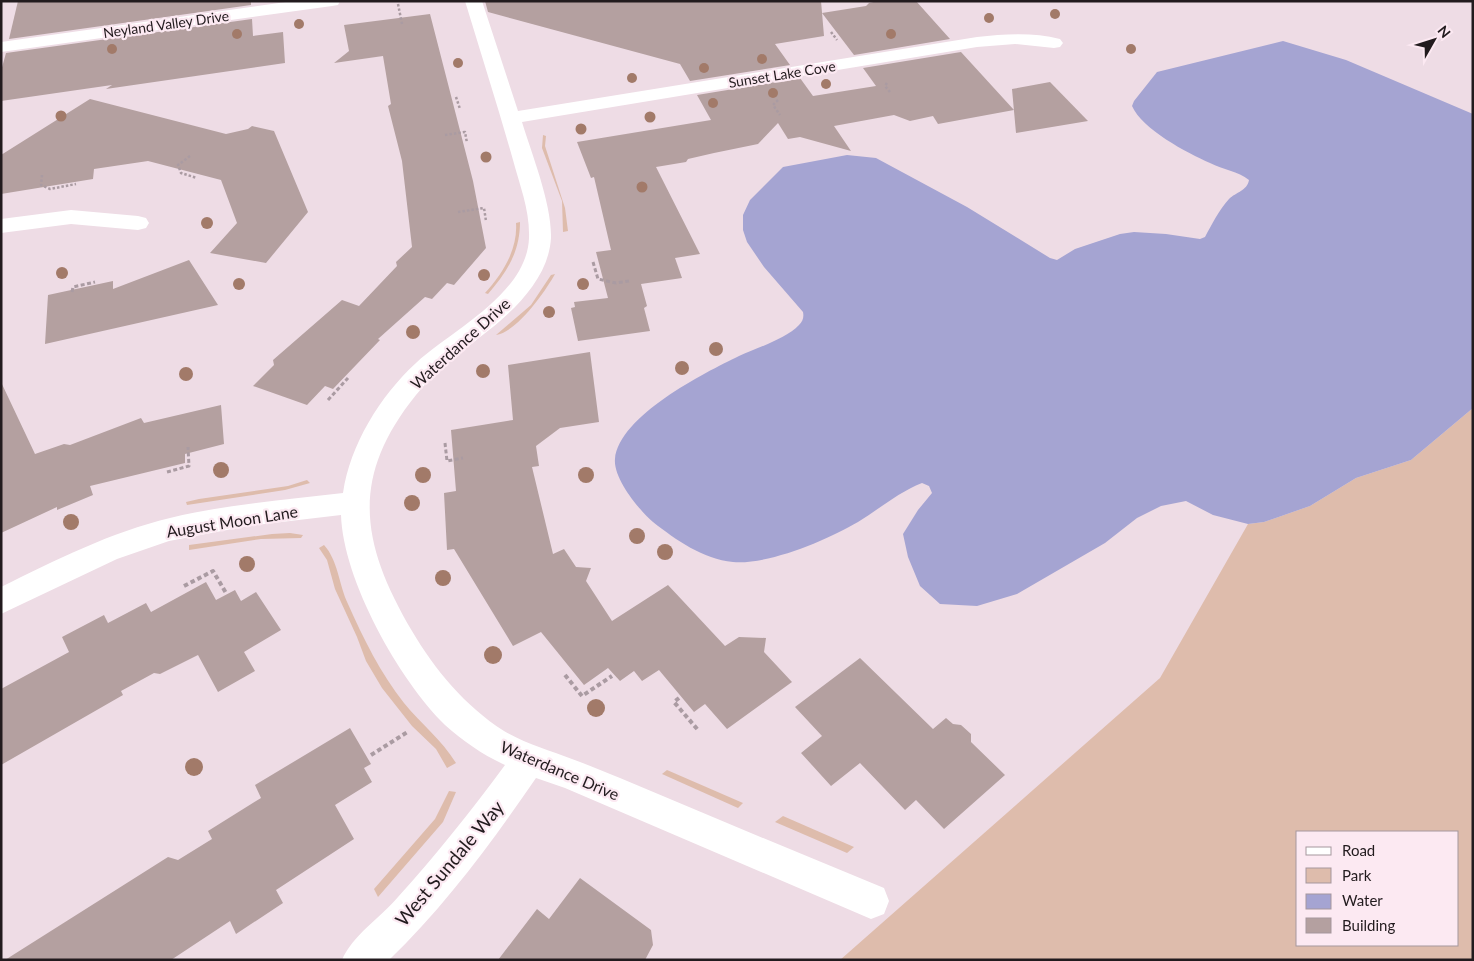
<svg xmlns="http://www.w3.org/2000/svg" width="1474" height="961" viewBox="0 0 1474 961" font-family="Lato,sans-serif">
  <rect width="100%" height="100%" fill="#eedce5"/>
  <g fill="#debcac" fill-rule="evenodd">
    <path d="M543,135L546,136L545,146L565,208L568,231L563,232L562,201L542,148Z"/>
    <path d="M520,222C520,252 507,272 488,294L485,293C502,274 518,250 516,223Z"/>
    <path d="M555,274C545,292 517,332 496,335L531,305L551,275Z"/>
    <path d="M1473,408V960H840L1160,678L1248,524L1264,522L1310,506L1356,478L1411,460ZM1298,832H1458V945H1298Z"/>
    <path d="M307,480L310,483L285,490L187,505L186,502L199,499L288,486Z"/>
    <path d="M290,533L303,535L301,538L261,539L189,550V545L272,534Z"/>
    <path d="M324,545C338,560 339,585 348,604C363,638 381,674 404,703C422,725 441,739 456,763L447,768L436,749L412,726L382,688L366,661L357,637L335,589L327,560L319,548Z"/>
    <path d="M667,770L743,803L738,808L662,774Z"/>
    <path d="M449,791L456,792L443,822L378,897L374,889L435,819Z"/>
    <path d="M783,816L854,847L847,853L775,822Z"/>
  </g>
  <path fill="#a5a4d2" d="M1283,41L1346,60L1473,114V408L1411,460L1356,478L1310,506L1264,522L1248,524L1213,515L1186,501L1161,506L1137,518L1105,543L1017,594L977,606L940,604L920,586L908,557L903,534L918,510L932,493L929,486L922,483C899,492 879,509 858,522C827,540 769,565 733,562C703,559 676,540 653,522C639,510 613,478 615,459C619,416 704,373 739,356C756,348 786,339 799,325C803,321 804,317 803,312L764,267L747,242L743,230V215L750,200L783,167L847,155L876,158L967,207L1050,258L1057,260L1075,249L1120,234L1134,232L1166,234L1200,239L1205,237C1212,224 1219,210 1229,199C1236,192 1247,191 1249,180C1238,171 1223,170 1210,163C1187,153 1142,129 1132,106L1134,101L1157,72Z"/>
  <g fill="#b4a0a0">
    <path d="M18,1H251V5L9,39Z"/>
    <path d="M485,1H821L824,36L775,44L790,65L690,81L680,64L488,12Z"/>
    <path d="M878,1H916L950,39L854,55L822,13L866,6L869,3Z"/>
    <path d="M430,14L473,181L486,248L454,285L447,283L432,299L425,297L378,339L380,340L333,389L325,386L307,405L253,386L274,365L273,360L342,300L359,306L397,266L396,262L412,247L402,161L388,106L391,104L383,56L334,63L349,51L344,25Z"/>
    <path d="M252,19L253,36L283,32L285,63L106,89L112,85L1,101V71L6,53Z"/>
    <path d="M961,52L1014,110L938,124L933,116L910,121L894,115L834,126L851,151L800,137L788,139L778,123L758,144L714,153L688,159L686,162L656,167L700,254L675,258L682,278L641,284L647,306L644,308L650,331L578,341L571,308L575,307L574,302L608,298L596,252L611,250L594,177L591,178L577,142L711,120L697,95L800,78L813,96L876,86L863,68Z"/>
    <path d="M1050,82L1088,121L1016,133L1012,89Z"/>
    <path d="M90,99L226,134L248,129L252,126L274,131L308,212L266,263L210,253L237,223L221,180L148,161L94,169L93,179L1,194V155Z"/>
    <path d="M189,260L218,305L45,344L48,295L113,281V289Z"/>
    <path d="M590,352L599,422L560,428L536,446L539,466L532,467L553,554L564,549L576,567L591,568L586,581L612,621L668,585L725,646L739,637L766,638L764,652L792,682L727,729L705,704L694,712L659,670L642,681L634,671L620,681L608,668L584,685L541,632L513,646L454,549L447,550L444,493L456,491L451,430L513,420L508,365Z"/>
    <path d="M1,382L35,454L64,444L70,445L141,418L144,423L221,405L224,444L185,454V463L90,486L93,495L57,510V507L1,533Z"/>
    <path d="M206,582L216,600L235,590L241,601L256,592L281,630L244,652L255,671L218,692L198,655L160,674L154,673L121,691L123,695L1,765V689L69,652L62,637L104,615L108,623L146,603L151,612Z"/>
    <path d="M860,658L933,729L946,718L953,724L961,725L971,734V742L1005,775L944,829L916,800L905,810L860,763L831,786L801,753L822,736L795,707Z"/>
    <path d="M350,728L371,764L364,768L372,782L335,805L354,839L276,890L283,903L236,934L230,921L171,960H5L168,857L178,860L212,839L208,831L261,798L255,785Z"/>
    <path d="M580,878L651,930L653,945L645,960H498L537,909L549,919Z"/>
  </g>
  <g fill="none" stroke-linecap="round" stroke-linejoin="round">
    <g stroke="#aa9ba2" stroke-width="2.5" stroke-dasharray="2.5 2" stroke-linecap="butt">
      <path d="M398,4L402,24"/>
      <path d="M831,32L837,40"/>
      <path d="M887,83L885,86L890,92"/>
      <path d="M456,97L460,109"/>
      <path d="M778,100L773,105L780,115"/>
      <path d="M445,135L465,132L467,143"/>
      <path d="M190,156L178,165L181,173L197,178"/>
      <path d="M42,175L41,185L50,189L76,184"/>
      <path d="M458,212L484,208L486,221"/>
    </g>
    <g stroke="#aa9ba2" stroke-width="3" stroke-dasharray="4 2.5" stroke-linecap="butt">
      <path d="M593,262L598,279L616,283L629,281"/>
      <path d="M72,292L73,287L95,282"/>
      <path d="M328,400L348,378"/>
      <path d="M445,443L447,461L463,458"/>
      <path d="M167,472L189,466L188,447"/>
    </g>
    <g stroke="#aa9ba2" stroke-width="4" stroke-dasharray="4.5 3" stroke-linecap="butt">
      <path d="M184,586L213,571L226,593"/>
      <path d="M565,675L582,696L612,676"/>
      <path d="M679,698L674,702L698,730"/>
      <path d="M371,755L409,731"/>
    </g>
    <g fill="#fff" fill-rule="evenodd">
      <path d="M293,1H340L338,5L332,6L1,52V42Z"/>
      <path d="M465,1H482L518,111L977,37C1005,34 1033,32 1060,39L1063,43L1060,47L1054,48L1015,44L977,47L522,122C532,155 552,204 551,238C549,276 517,308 489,330C464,350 437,369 416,395C349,478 361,544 412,631C435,670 465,706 504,731C526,744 549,750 572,759C589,765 604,772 620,778C708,815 796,852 884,888L889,901L884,914L871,919L565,788L536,778C492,842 445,906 389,960H342C352,936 381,917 398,897C436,855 471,811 505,765C483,755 463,741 445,725C399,680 343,580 341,515L248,526L169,541L117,559L1,614V587C56,560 111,532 170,518C227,504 285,500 343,493C350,445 380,396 416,363C452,330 527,294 529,238C530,211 520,186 513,160C498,107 481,54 465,1Z"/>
      <path d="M71,210L138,216L146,218L149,223L146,228L138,230L71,224L1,233V219Z"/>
    </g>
  </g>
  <g fill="#a27a69">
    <circle cx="1055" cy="14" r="5"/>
    <circle cx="989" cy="18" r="5"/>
    <circle cx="299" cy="24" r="5"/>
    <circle cx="237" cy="34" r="5"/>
    <circle cx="891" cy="34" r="5"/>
    <circle cx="112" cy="49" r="5"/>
    <circle cx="1131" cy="49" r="5"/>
    <circle cx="762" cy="59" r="5"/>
    <circle cx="458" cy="63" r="5"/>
    <circle cx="704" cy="68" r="5"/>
    <circle cx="632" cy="78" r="5"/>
    <circle cx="826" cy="84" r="5"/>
    <circle cx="773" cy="93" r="5"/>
    <circle cx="713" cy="103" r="5"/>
    <circle cx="61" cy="116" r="5.5"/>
    <circle cx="650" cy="117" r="5.5"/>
    <circle cx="581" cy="129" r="5.5"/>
    <circle cx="486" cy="157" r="5.5"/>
    <circle cx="642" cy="187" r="5.5"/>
    <circle cx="207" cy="223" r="6"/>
    <circle cx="62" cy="273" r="6"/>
    <circle cx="484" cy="275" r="6"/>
    <circle cx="239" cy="284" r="6"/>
    <circle cx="583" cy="284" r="6"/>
    <circle cx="549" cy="312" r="6"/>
    <circle cx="413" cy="332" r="7"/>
    <circle cx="716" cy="349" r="7"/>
    <circle cx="682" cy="368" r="7"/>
    <circle cx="483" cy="371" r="7"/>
    <circle cx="186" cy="374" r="7"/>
    <circle cx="221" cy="470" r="8"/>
    <circle cx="423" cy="475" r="8"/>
    <circle cx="586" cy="475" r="8"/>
    <circle cx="412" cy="503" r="8"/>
    <circle cx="71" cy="522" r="8"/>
    <circle cx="637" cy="536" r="8"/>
    <circle cx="665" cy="552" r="8"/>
    <circle cx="247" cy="564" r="8"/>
    <circle cx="443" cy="578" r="8"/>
    <circle cx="493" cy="655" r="9"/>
    <circle cx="596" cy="708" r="9"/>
    <circle cx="194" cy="767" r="9"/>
  </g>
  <g text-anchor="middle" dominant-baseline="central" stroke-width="4.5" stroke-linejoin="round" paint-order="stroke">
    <g font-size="14" fill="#221b1e" stroke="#fce9f2">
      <text transform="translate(166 24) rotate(-8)">Neyland Valley Drive</text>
      <text transform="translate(782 74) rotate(-9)">Sunset Lake Cove</text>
    </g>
    <g font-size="16" fill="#221b1e" stroke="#fce9f2">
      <text transform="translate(460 343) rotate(-42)">Waterdance Drive</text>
      <text transform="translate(232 521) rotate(-9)">August Moon Lane</text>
      <text transform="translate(560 770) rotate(23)">Waterdance Drive</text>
    </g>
    <g font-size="19" fill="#221b1e" stroke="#fce9f2">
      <text transform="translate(449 863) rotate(-50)">West Sundale Way</text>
    </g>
  </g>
  <rect width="1474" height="961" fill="none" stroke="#221b1e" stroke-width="5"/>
  <rect x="1296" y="831" width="162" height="115" fill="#fce9f2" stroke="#a5979d"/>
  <rect x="1306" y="847" width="25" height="8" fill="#ffffff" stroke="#a5979d"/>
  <text x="1342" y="856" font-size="15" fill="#221b1e">Road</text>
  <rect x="1306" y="868" width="25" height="15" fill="#debcac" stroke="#a5979d"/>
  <text x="1342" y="881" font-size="15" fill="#221b1e">Park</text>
  <rect x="1306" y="894" width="25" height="15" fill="#a5a4d2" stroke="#a5979d"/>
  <text x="1342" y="906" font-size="15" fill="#221b1e">Water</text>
  <rect x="1306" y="918" width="25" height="15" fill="#b4a0a0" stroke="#a5979d"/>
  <text x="1342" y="931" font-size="15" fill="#221b1e">Building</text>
  <g transform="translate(1434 40) rotate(51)" stroke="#fce9f2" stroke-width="4" paint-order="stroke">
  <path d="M0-4L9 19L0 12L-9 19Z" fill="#221b1e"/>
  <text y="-8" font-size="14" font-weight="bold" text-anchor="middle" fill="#221b1e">N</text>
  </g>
</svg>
